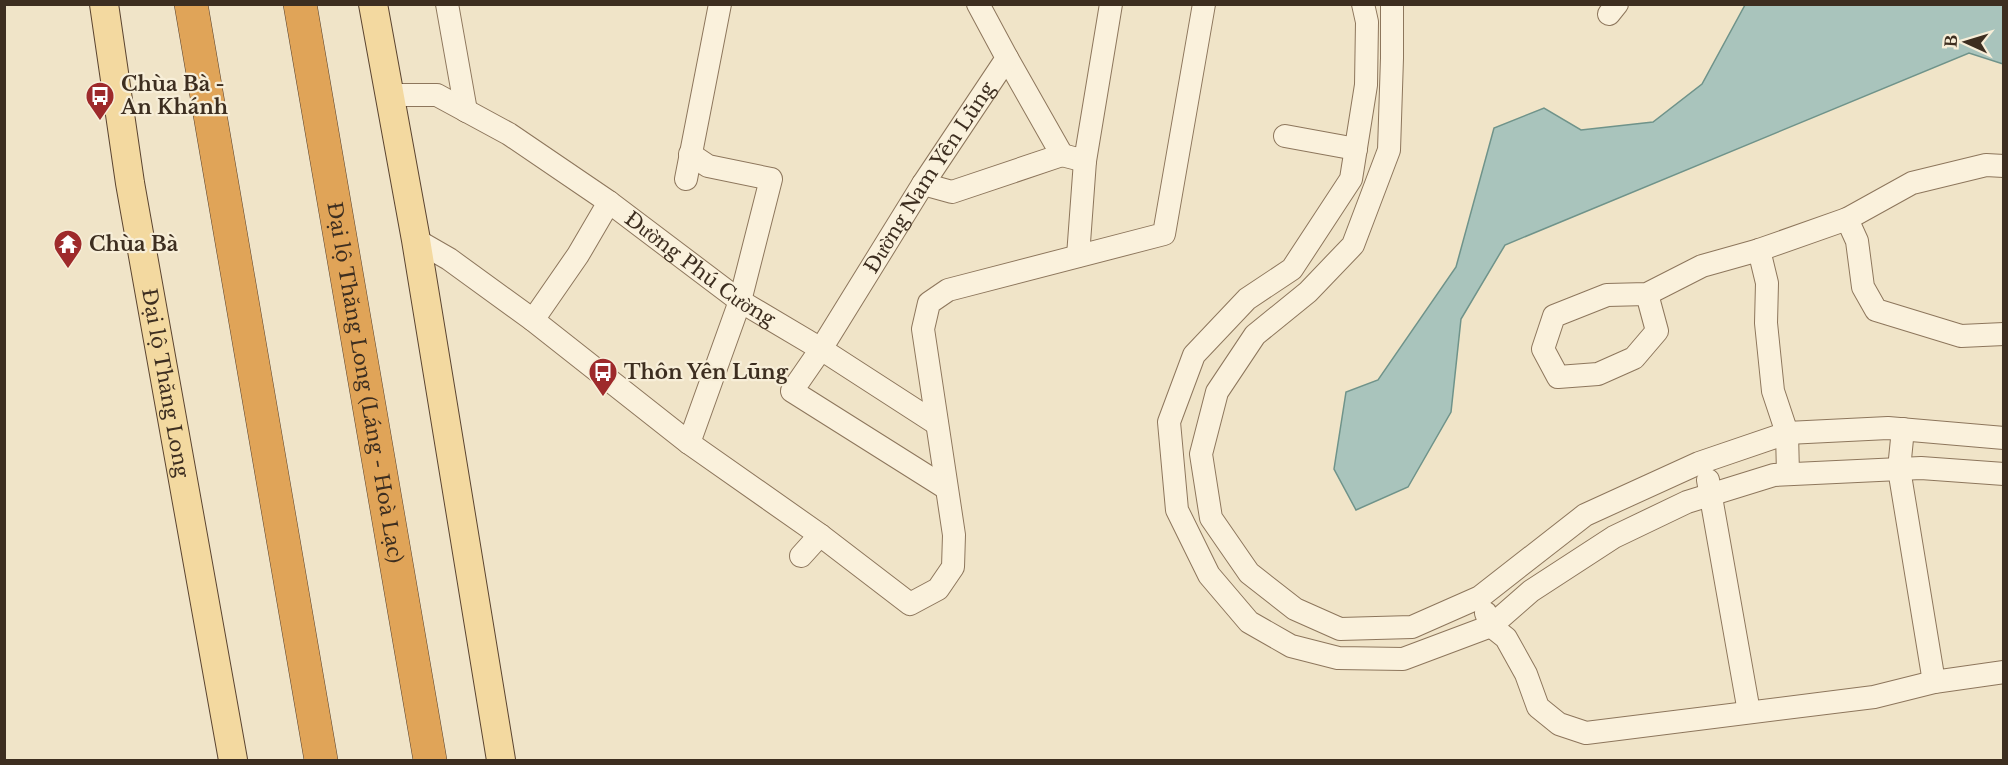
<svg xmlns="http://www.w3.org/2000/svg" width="2008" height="765" viewBox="0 0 2008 765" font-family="'Libre Baskerville',serif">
  <rect width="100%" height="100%" fill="#f0e4c8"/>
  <path fill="#a9c4bc" stroke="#6f938a" stroke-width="1.5" d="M1745,5H2003V64L1969,53L1505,245L1461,319L1451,412L1408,487L1356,510L1334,469L1346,392L1378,380L1456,267L1494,128L1544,108L1581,130L1653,122L1702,84Z"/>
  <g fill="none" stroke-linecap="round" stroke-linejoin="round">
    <g stroke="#8d765c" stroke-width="24">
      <g id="minor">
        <path d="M447,4L466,111"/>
        <path d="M1363,4L1367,22L1366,85L1351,179L1292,269L1247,299L1194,355L1169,422L1177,510L1209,575L1249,622L1291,646L1338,658L1403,659L1491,626L1531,591L1614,537L1687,502L1774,475L1921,468L2004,474"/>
        <path d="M1392,4V58L1389,150L1353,245L1308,292L1255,335L1217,392L1201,454L1211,518L1249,573L1295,609L1340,629L1412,627L1480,597L1585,515L1699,463L1787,433L1888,428L2004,438"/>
        <path d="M1609,14L1617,4"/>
        <path id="s1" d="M389,95H437L509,134L609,202L740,301L821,349L937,424"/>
        <path d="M1285,136L1356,149"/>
        <path d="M1062,155L1085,161L1111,4"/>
        <path d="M686,179L720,4"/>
        <path d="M923,184L952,192L1062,155L1007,58"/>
        <path d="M1847,219L1857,241L1863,287L1876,310L1961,336L2004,334"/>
        <path d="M416,240L449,259L533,320L689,443L820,535L910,604L938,589L953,567L954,535L923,329L929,303L948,290L1164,234L1204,4"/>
        <path d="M1759,250L1767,283L1766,323L1773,391L1787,433L1788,474"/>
        <path d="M1078,256L1085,161"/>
        <path d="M1647,294L1657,331L1634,358L1598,374L1558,377L1543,349L1554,316L1607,295L1647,294L1702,266L1759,250L1847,219L1912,183L1986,165L2004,166"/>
        <path d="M533,320L578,255L609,202"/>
        <path d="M1903,429L1899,469L1934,682"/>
        <path d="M689,443L740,301L771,179L708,166L690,154"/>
        <path d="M1708,480L1749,712"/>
        <path id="s2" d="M946,488L792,391L821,349L923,184L1007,58L978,4"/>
        <path d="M801,556L820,535"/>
        <path d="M1486,613L1491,626L1506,638L1526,674L1538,707L1559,724L1586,733L1874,697L1934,682L2004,672"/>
      </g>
    </g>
    <g stroke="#5b4430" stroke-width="30">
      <g id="major">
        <path id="s3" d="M104,4L130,183L233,760"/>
        <path d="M373,4L416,240L501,760"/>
      </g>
    </g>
    <g stroke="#5b4430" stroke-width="34">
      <g id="highway">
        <path d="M191,4L321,760"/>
        <path id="s4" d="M300,4L430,760"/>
      </g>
    </g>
    <use href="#minor" stroke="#faf1dc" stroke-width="22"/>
    <use href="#major" stroke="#f3d9a0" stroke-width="28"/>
    <use href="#highway" stroke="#e0a458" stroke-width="33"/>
  </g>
  <defs>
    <g id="bus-pin" transform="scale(1.5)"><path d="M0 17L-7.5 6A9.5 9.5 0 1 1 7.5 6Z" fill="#9e2a2b" stroke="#f7eed8"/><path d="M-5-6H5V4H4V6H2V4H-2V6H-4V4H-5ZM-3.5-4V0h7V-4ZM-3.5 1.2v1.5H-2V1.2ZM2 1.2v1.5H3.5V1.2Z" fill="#fff"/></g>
    <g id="temple-pin" transform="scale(1.5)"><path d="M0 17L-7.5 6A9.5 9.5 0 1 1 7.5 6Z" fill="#9e2a2b" stroke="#f7eed8"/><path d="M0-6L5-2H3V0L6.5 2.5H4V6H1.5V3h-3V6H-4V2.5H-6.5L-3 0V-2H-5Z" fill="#fff"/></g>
  </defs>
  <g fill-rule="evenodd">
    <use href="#bus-pin" x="100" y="96"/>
    <use href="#temple-pin" x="68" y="244"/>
    <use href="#bus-pin" x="603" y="372"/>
  </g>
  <g text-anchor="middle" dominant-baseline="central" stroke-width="4.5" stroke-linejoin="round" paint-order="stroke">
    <g font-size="20" font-weight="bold" fill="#3d2e20" stroke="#f7eed8" text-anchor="start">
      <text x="121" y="84">Chùa Bà -<tspan x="121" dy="23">An Khánh</tspan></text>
      <text x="89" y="244">Chùa Bà</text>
      <text x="624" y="372">Thôn Yên Lũng</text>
    </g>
    <g font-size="20" fill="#3d2e20" stroke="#f7eed8">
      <text stroke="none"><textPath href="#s2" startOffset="436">Đường Nam Yên Lũng</textPath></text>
      <text stroke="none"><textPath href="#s1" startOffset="364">Đường Phú Cường</textPath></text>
      <text stroke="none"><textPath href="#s4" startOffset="384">Đại lộ Thăng Long (Láng - Hoà Lạc)</textPath></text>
      <text stroke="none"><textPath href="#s3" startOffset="384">Đại lộ Thăng Long</textPath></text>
    </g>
  </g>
  <rect width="2008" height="765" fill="none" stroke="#3d2e20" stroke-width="12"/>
  <g transform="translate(1966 42) rotate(274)" stroke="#f7eed8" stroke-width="4.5" paint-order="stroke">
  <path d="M0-4.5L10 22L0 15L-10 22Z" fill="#3d2e20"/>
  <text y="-9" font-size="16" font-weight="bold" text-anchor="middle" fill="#3d2e20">B</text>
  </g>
</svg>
